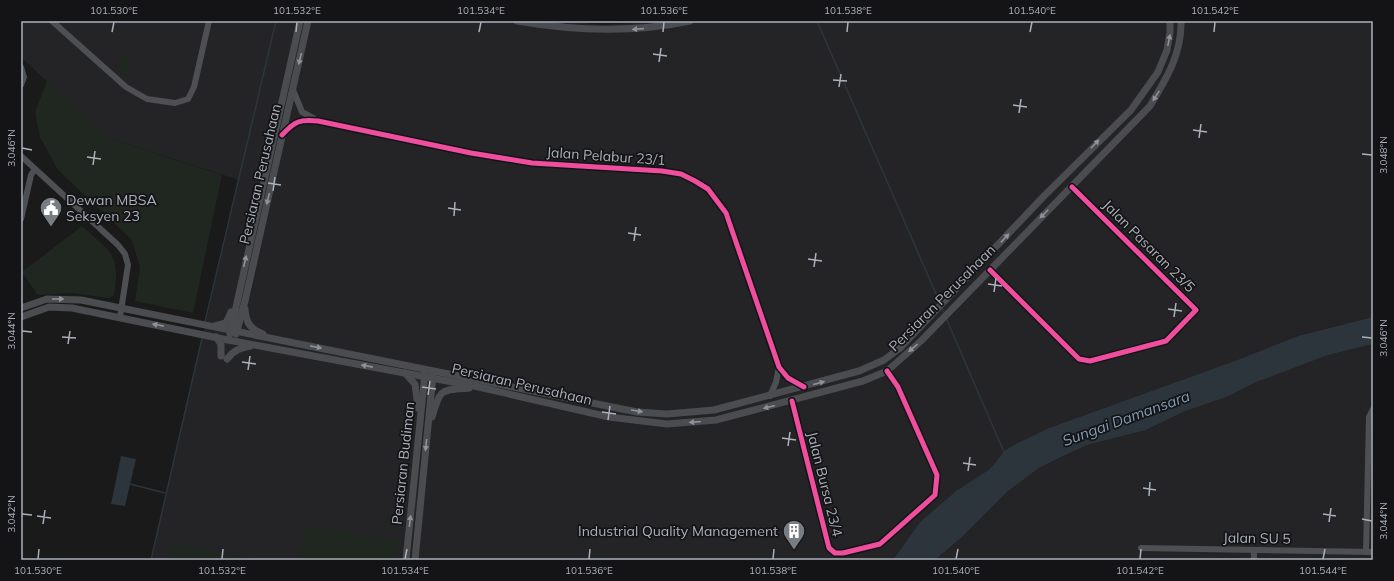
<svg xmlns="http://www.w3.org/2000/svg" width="1394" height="581" viewBox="0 0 1394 581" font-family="Mulish,sans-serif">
  <rect width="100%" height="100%" fill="#1a1a1a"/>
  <g fill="#242426">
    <path d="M21,21H566L602,25L663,21H1373V317L1298,336L1240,359L1049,428L1004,451L990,469L956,491L920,522L893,560H151L239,180L111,139L87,119L21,57Z"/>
    <path d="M1373,344V560H935L962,537L1007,492L1039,468L1055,460L1087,445L1146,430L1183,412L1229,396L1254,383L1328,355Z"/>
  </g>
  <g fill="#202721">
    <path d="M119,54L130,57L126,76L116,71Z"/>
    <path d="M47,81L111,139L222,175L193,313L135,301L140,268L132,240L58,170L40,137L35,112Z"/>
    <path d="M82,226C110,252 121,253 114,295L109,298L72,293L38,295L22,272Z"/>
    <path d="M305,527L399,541L397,560H300Z"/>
    <path d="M172,543L257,560H168Z"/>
  </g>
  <g fill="#2c353c">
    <path d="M1373,317V344L1328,355L1254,383L1229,396L1183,412L1146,430L1087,445L1055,460L1039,468L1007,492L962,537L935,560H893L920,522L956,491L990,469L1004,451L1016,444L1049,428L1240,359L1298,336Z"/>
    <path d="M121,456L136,459L125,506L111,504Z"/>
  </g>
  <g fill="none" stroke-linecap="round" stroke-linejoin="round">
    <g stroke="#2c353c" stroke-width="1.5">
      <path d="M817,21L940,303"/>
      <path d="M941,307L945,314"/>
      <path d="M946,318L1004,452"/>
      <path d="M205,322L276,21"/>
      <path d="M130,484L165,493"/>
      <path d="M151,560L202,338"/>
    </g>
    <g stroke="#4e4f53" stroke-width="6">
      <path d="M52,21L126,87L147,99L175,103L188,99L194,87L209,21"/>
      <path d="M21,67L24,77L21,85"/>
      <path d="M293,90L302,112L313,118"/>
      <path d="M282,135C295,121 300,119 318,121L471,153L514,160L532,163L662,171L681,174L695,181L708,189L726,213L779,367L788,378L804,387"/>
      <path d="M21,156L118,245L125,254L128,265L120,317"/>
      <path d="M21,219L31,175L35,169"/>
      <path d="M990,270L1079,359L1090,361L1166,341L1196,310L1072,187"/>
      <path d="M770,396L776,382L779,367"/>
      <path d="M792,401L829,548L835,553H843L880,544L935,495L937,475L898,387L887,371"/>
      <path d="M1141,548L1373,552"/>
      <path d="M1366,552L1369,417L1373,409"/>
      <path d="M1254,560V550"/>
    </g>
    <g stroke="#4b4c4f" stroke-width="7">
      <path d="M517,21C575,31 633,33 690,21"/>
      <path d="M21,308L47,299L81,300L637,412L667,414L714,410L859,371L884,360L900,348L1044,196L1131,110L1158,72L1167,50L1170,32V21"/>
      <path d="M245,309C246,323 250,329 263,334"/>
      <path d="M21,317L49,307L72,308L228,340L474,386L609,417L667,424L716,420L863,381L887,371L921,341L1150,106C1166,79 1182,54 1181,21"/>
      <path d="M215,326L226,323L231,312"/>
      <path d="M230,334L300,21"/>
      <path d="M236,334L245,301L308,21"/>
      <path d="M216,337L221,344V356"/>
      <path d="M227,359C234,350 240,348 251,346"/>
      <path d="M405,373L415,384L418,408"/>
      <path d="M432,417C441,387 440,391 469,388"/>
      <path d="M406,560L425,373"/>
      <path d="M415,560L433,375"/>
    </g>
    <g stroke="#141416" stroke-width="8">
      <g id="cycleway">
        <path d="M282,135C295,121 300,119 318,121L471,153L514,160L532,163L662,171L681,174L695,181L708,189L726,213L779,367L788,378L804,387"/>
        <path d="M990,270L1079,359L1090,361L1166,341L1196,310L1072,187"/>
        <path d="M792,401L829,548L835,553H843L880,544L935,495L937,475L898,387L887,371"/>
      </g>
    </g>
    <use href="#cycleway" stroke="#ef4d9e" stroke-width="5"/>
  </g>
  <defs><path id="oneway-solid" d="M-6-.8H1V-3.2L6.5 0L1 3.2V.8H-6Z"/></defs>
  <g fill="#8e929b">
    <use href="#oneway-solid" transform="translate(638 29) rotate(176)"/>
    <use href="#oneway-solid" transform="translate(1169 40) rotate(-78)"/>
    <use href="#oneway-solid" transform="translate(300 59) rotate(103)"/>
    <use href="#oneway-solid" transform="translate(1156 96) rotate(122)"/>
    <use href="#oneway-solid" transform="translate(1095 144) rotate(-46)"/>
    <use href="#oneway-solid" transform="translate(268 199) rotate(103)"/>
    <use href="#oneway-solid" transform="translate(1044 214) rotate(135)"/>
    <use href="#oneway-solid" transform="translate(1005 238) rotate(-47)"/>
    <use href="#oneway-solid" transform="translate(245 261) rotate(-77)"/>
    <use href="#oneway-solid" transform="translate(58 299)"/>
    <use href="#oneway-solid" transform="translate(158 325) rotate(-169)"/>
    <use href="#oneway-solid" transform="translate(316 347) rotate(11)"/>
    <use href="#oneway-solid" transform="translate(913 348) rotate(140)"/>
    <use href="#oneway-solid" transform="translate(367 366) rotate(-169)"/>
    <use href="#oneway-solid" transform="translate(819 383) rotate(-15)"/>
    <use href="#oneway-solid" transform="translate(769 407) rotate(166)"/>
    <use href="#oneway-solid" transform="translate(637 411) rotate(9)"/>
    <use href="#oneway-solid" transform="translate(695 422) rotate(175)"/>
    <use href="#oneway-solid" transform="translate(426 445) rotate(96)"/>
    <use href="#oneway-solid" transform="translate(410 521) rotate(-83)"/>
  </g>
  <path fill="none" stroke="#abb0bb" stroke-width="1.5" d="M112,32L114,22M296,32L297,22M479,32L481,22M663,32L664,22M847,32L848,22M1030,32L1032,22M1214,32L1215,22M653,54L667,56M659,62L661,48M833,80L847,81M839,87L841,74M1013,105L1027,107M1019,113L1021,99M1193,130L1207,132M1199,138L1201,124M22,148L32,150M1362,154L1372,155M87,157L101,159M93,165L95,151M268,183L281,185M273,191L275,177M448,208L461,210M454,216L455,202M628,233L641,235M634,241L636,227M808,259L822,261M814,267L816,253M988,284L1002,286M994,292L996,278M1168,309L1182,311M1174,317L1176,303M22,331L32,332M62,337L76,338M1362,337L1372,338M68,344L70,331M242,362L256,364M248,370L250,356M422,387L436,389M428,395L430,381M602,412L616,414M608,420L610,406M782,438L796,440M788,446L790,432M963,463L976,465M968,471L970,457M1143,488L1156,490M1149,496L1150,482M22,514L32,515M1323,514L1336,516M37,516L51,518M1362,519L1372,521M1329,522L1331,508M43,524L45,510M38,559L39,549M222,559L223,549M405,559L407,549M589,559L590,549M773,559L774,549M956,559L958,549M1140,559L1141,549M1323,559L1325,549"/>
  <defs>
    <g id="civic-pin" transform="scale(1.15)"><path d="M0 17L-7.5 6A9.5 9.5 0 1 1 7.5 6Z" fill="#787c83" stroke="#141416"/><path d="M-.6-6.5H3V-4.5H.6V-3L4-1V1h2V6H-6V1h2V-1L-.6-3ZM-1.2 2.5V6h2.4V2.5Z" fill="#fff"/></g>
    <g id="building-pin" transform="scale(1.15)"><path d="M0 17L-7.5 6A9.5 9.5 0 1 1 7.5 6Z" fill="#787c83" stroke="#141416"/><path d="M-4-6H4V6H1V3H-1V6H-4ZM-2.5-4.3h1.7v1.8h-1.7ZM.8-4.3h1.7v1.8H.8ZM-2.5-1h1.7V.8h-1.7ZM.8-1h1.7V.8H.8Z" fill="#fff"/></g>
  </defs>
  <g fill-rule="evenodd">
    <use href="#civic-pin" x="51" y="208"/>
    <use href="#building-pin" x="794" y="531"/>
  </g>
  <g text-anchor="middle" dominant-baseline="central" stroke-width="3.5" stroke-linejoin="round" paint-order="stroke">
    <g font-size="14" fill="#abb0bb" stroke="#141416">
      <text transform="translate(606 156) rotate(4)">Jalan Pelabur 23/1</text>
      <text transform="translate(260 174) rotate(-77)">Persiaran Perusahaan</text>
      <text transform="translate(1149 246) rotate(45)">Jalan Pasaran 23/5</text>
      <text transform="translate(942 298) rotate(-45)">Persiaran Perusahaan</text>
      <text transform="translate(522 384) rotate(13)">Persiaran Perusahaan</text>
      <text transform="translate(403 463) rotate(-84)">Persiaran Budiman</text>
      <text transform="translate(825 484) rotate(76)">Jalan Bursa 23/4</text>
      <text transform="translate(1257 538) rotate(1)">Jalan SU 5</text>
    </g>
    <g font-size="14" fill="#abb0bb" stroke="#141416" text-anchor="start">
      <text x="66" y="200">Dewan MBSA<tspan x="66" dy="16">Seksyen 23</tspan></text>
      <text x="778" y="531" text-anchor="end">Industrial Quality Management</text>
    </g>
    <g font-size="15" font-style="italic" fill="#829db5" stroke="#141416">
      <text transform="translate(1126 418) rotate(-20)">Sungai Damansara</text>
    </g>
  </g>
  <rect width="1394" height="581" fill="none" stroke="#141416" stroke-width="44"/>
  <rect x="22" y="22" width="1350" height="537" fill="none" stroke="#abb0bb" stroke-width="1.5"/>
  <g font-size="10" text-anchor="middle" fill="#abb0bb">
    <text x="114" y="14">101.530°E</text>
    <text x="297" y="14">101.532°E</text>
    <text x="481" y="14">101.534°E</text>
    <text x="664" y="14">101.536°E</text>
    <text x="848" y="14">101.538°E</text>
    <text x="1032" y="14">101.540°E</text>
    <text x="1215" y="14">101.542°E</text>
    <text transform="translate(11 148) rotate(-90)" y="4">3.046°N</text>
    <text transform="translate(1383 155) rotate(-90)" y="4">3.048°N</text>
    <text transform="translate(11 331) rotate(-90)" y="4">3.044°N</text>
    <text transform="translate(1383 338) rotate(-90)" y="4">3.046°N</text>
    <text transform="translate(11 514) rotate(-90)" y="4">3.042°N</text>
    <text transform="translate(1383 521) rotate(-90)" y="4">3.044°N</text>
    <text x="38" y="574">101.530°E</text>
    <text x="222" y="574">101.532°E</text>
    <text x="405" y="574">101.534°E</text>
    <text x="589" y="574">101.536°E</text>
    <text x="773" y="574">101.538°E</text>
    <text x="956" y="574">101.540°E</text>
    <text x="1140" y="574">101.542°E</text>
    <text x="1323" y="574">101.544°E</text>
  </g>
</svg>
